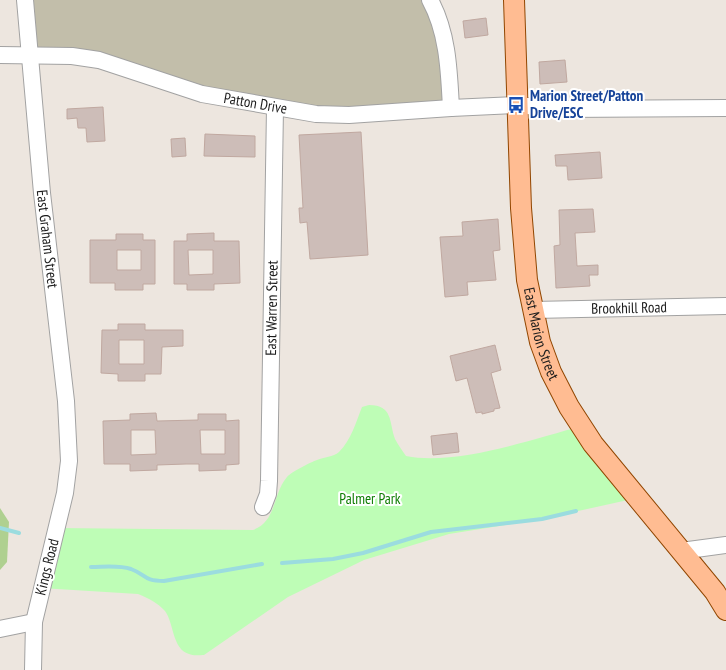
<svg xmlns="http://www.w3.org/2000/svg" width="726" height="670" viewBox="0 0 726 670" font-family="'PT Sans Narrow',sans-serif">
  <style>
    .construction { fill: #c2beaa }
    .forest { fill: #afd090 }
    .park { fill: #befdb6 }
    .lines { fill: none; stroke-linecap: round; stroke-linejoin: round }
    .stream { stroke: #9bdcdf; stroke-width: 4 }
    .building { fill: #cdbdb8; stroke: #c0a8a0; fill-rule: evenodd }
    .minor-casing { stroke: #a2a2a2; stroke-width: 18 }
    .major-casing { stroke: #914600; stroke-width: 22 }
    .minor { stroke: #fff; stroke-width: 16 }
    .major { stroke: #ffbc92; stroke-width: 20 }
    .labels { text-anchor: middle; stroke-width: 4; stroke-linejoin: round; paint-order: stroke }
    .transit-label { font-size: 15px; font-weight: bold; fill: #164399; stroke: #fff; text-anchor: start }
    .street-label { font-size: 15px; fill: #1b1b1b; stroke: #fff }
    .park-label { font-size: 15px; fill: #107e04; stroke: #fff }
  </style>
  <rect width="100%" height="100%" fill="#ede6df"/>
  <!-- construction -->
  <path class="construction" d="M25,0H430L451,108L349,115L30,55Z"/>
  <!-- forest -->
  <path class="forest" d="M0,508L9,522L7,562L0,570Z"/>
  <!-- park -->
  <path class="park" d="M369,405C393,405 389,422 395,439C398,445 402,450 406,456C456,466 533,439 582,426L637,498L542,519L449,534L364,560L288,597L204,655C200,655 193,656 189,654C172,649 174,623 165,611C158,603 148,598 138,594L41,588L57,528L253,530C277,521 272,495 287,477C291,472 311,462 317,460C324,457 333,457 339,452C351,440 356,422 362,407Z"/>
  <g class="lines">
    <!-- stream -->
    <path class="stream" d="M0,528L19,533
      M282,563L333,559L363,553L431,532L542,519L576,511
      M91,567C104,567 119,565 131,569C147,575 143,581 164,581L262,564"/>
  </g>
  <!-- building -->
  <path class="building" d="M486,18L488,35L465,38L463,21Z
    M565,60L567,82L540,84L539,62Z
    M103,107L105,141L87,142L86,128H78L77,118L67,119V109Z
    M361,132L368,255L310,259L307,222L300,223L299,208H303L299,135Z
    M205,134L255,136V157L204,156Z
    M185,138L186,156L172,157L171,139Z
    M600,152L602,178L568,180L567,166H556L555,155Z
    M593,209L595,232L575,233L577,266L598,265V275H589L590,286L556,288L554,246L560,245L559,210Z
    M498,219L500,250L493,251L496,280L467,282L468,295L445,297L440,237L463,236L462,222Z
    M214,233V241H239L240,283L214,284V290H187V284H174V241H187V234ZM188,250H213V274L189,275Z
    M116,234H143V240H155V284H143V290H115V283H90V240H116ZM117,250H141V270H117Z
    M118,324H145V330H183V346L162,347L161,374H145V381H118V374L101,373L102,330H118ZM119,340H144V364H119Z
    M495,345L501,370L491,373L500,408L494,409V411L482,414V412L476,413L467,378L456,381L450,356Z
    M156,413L157,421L198,420V414H226V421L239,420V464L226,465V470L199,471V464H186L157,465V470L130,471V464H104L103,421L130,420V414ZM131,430H155L156,454L131,455ZM200,430H225V454H201Z
    M457,433L459,452L433,455L431,436Z"/>
  <g class="lines">
    <!-- minor casing -->
    <g class="minor-casing">
      <g id="minor">
        <path id="s1" d="M25,0L42,193L66,401L69,461L65,493L34,622L33,670"/>
        <path d="M430,0C448,33 449,71 451,108"/>
        <path id="s2" d="M0,55L72,56L99,60L202,94L316,114L349,115L451,108L516,105L561,109L726,108"/>
        <path id="s3" d="M533,310L726,306"/>
        <path id="s4" d="M263,507L268,494L269,481L275,108"/>
        <path d="M681,551L726,545"/>
        <path d="M0,629L34,622"/>
      </g>
    </g>
    <!-- major casing -->
    <g class="major-casing">
      <g id="major">
        <path id="s5" d="M514,0L521,208L527,280L540,342L551,372L569,407L593,444L715,592L726,610"/>
      </g>
    </g>
    <!-- minor -->
    <use href="#minor" class="minor"/>
    <!-- major -->
    <use href="#major" class="major"/>
  </g>
  <!-- icons -->
  <defs>
    <g id="bus-bare" transform="scale(1.35)"><path d="M-5-6H5V4H4V6H2V4H-2V6H-4V4H-5ZM-3.5-4V0h7V-4ZM-3.5 1.2v1.5H-2V1.2ZM2 1.2v1.5H3.5V1.2Z" fill="#1a4fb4" stroke="#fff" stroke-width="2.5" paint-order="stroke"/></g>
  </defs>
  <g fill-rule="evenodd">
    <use href="#bus-bare" x="516" y="105"/>
  </g>
  <g class="labels">
    <!-- transit labels -->
    <g class="transit-label">
      <text x="530" y="101">Marion Street/Patton<tspan x="530" dy="17">Drive/ESC</tspan></text>
    </g>
    <!-- street labels -->
    <g class="street-label">
      <text dy="5" stroke="none"><textPath href="#s2" startOffset="262">Patton Drive</textPath></text>
      <text dy="5" stroke="none"><textPath href="#s1" startOffset="240">East Graham Street</textPath></text>
      <text dy="5" stroke="none"><textPath href="#s4" startOffset="200">East Warren Street</textPath></text>
      <text dy="5" stroke="none"><textPath href="#s3" startOffset="96">Brookhill Road</textPath></text>
      <text dy="5" stroke="none"><textPath href="#s5" startOffset="336">East Marion Street</textPath></text>
      <text transform="translate(47 567) rotate(-76)" y="5">Kings Road</text>
    </g>
    <!-- park labels -->
    <g class="park-label">
      <text x="370" y="504">Palmer Park</text>
    </g>
  </g>
</svg>
